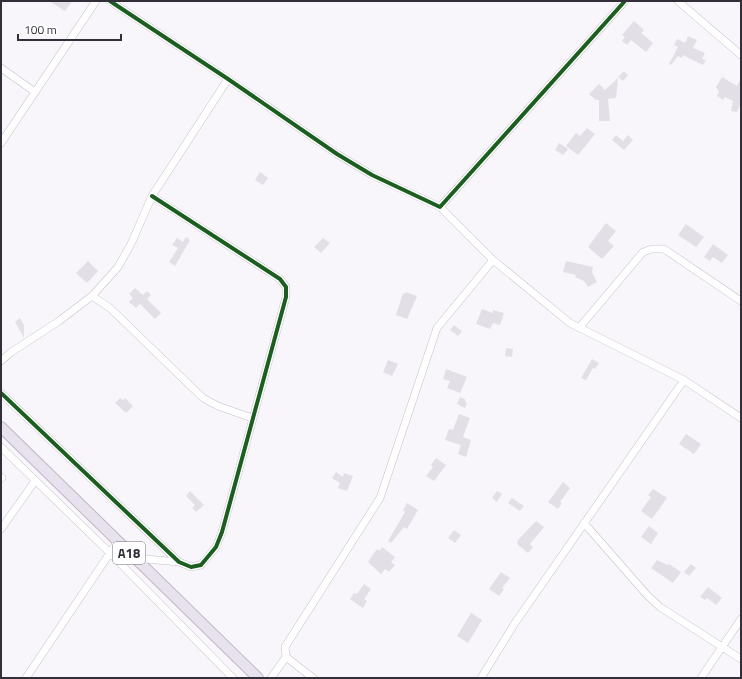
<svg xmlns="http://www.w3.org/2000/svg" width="742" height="679" viewBox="0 0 742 679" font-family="'Titillium Web',sans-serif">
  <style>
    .building { fill: #e3dfe7 }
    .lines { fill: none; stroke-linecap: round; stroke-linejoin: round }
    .minor-casing { stroke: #c4c2c9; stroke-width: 8 }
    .highway-casing { stroke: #bdb7c6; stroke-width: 12 }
    .minor { stroke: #fefefe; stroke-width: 7 }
    .highway { stroke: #e8e2ef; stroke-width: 10 }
    .cycleway-casing { stroke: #fff; stroke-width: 6 }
    .cycleway { stroke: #1b5e20; stroke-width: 4 }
    .labels { text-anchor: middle; stroke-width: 3.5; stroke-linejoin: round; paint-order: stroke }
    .shield { fill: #fff; stroke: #706d75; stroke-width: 1 }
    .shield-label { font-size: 13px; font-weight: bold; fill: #322e3a }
  </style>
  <rect width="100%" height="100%" fill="#f8f6fa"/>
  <!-- building -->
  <path class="building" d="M49,1H72L65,11Z
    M634,21L644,30L641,33L653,43L646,52L631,40L627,45L622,41L625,37L622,35Z
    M688,36L697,40L693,48L705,53L702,59L706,60L703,65L683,55L682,58L678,56L671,65L669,64L678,47L674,45L677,39L685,43Z
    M624,71L628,75L623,81L618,77Z
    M722,77L737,86L741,78V103L737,112L731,111L733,101L725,97L723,100L717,96L719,92L716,87Z
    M618,78L616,98L608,99L610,121H599V100H596L589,94L599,84L605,90Z
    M587,128L595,134L578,155L566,146L576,133L580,136Z
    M616,135L623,141L628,135L633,140L624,150L612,140Z
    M559,143L568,149L563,155L555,150Z
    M260,172L268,178L263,185L255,180Z
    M606,223L616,231L608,241L614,246L602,259L588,247Z
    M686,224L704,237L696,247L678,235Z
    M186,237L190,240L175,266L169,262L178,248L172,245L177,238L183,242Z
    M323,238L330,243L321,253L314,247Z
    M713,244L728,255L722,263L713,257L710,261L704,257Z
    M88,261L98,271L87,283L76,273Z
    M566,261L593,267L592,272L597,282L588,287L584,281L575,277L576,275L563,272Z
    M135,288L143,295L147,291L151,295L147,299L161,313L155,319L140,304L136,308L129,302L133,298L129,294Z
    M406,292L417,296L407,319L396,315L403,293L405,294Z
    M482,309L493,313V310L504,313L500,325L493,323L490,329L476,324Z
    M20,318L24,325V338L15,322Z
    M454,325L462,331L458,336L450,330Z
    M506,348L513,349L512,357L505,356Z
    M592,359L599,363L595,369L593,368L586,380L581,378Z
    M388,360L398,364L392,376L383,372Z
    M446,369L467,377L460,393L447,388L450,381L443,379Z
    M460,397L466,400L465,402L467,403L465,408L457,404Z
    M120,398L123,400L125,398L133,406L126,413L115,403Z
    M459,414L470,418L463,437L471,440L466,457L458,454L461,445L445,440L449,429L453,430Z
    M686,434L701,444L694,454L679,444Z
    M436,458L446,465L434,481L426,476L433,467L431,465Z
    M336,472L343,477L344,473L353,476L347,491L338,488L340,483L332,478Z
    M563,482L570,488L560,502L562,503L558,509L548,502Z
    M653,489L667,498L652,519L641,511L651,497L648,495Z
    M190,491L204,505L196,512L192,508L195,505L186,496Z
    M497,491L502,494L497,502L492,498Z
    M512,498L524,506L520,511L508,503Z
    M407,503L418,510L407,529L404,527L391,543L388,541L405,512L403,510Z
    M536,521L544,527L530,544L533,547L528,553L517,544L518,542L517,541Z
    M649,526L658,533L651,544L641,537Z
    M454,530L461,535L455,543L448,538Z
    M382,547L395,557L391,562L395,565L389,572L385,569L381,574L368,562L377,549L380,551Z
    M657,560L668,565L669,564L681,572L673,583L651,568Z
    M691,564L696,568L689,576L684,572Z
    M501,572L510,578L502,588L504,589L499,596L489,589Z
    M364,584L371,589L364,599L367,601L363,608L350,599L354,593L357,594Z
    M708,587L722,598L716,605L707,598L705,600L700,597Z
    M471,613L482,620L468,643L457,636Z"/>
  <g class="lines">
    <!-- minor casing -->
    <g class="minor-casing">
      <path id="minor" d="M110,1L228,79L337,154L372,175L440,207L625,1
        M678,1L741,55
        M1,68L35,92
        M1,143L96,1
        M440,207L493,260L570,323L684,380L741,418
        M92,296L110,308L203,398L218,406L252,418
        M579,328L643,252L652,249H664L741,301
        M1,361L10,353L59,321L92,296L118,267L131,244L152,196L228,79
        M1,393L179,562L191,567L201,565L216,547L222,532L286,297V287L280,279L152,196
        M1,447L110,553L233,678
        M1,477L2,478
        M584,523L647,595L660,607L741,659
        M1,529L35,481
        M134,558L179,562
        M286,657L313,678
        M26,678L118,541
        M271,678L286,657L285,647L380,498L437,328L493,260
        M481,678L515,623L684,380
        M701,678L741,619"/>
    </g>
    <!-- highway casing -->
    <g class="highway-casing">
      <path id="highway" d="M1,427L258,678"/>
    </g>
    <!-- minor -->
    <use href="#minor" class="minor"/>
    <!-- highway -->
    <use href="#highway" class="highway"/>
    <!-- cycleway casing -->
    <g class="cycleway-casing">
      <path id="cycleway" d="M110,1L228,79L337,154L372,175L440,207L625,1
        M1,393L179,562L191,567L201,565L216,547L222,532L286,297V287L280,279L152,196"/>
    </g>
    <!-- cycleway -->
    <use href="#cycleway" class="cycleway"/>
  </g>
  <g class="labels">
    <!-- shield labels -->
    <rect class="shield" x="113" y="542" width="32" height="22" rx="3"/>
    <g class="shield-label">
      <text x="129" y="558">A18</text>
    </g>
  </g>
  <!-- border -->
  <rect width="742" height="679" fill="none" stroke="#322e3a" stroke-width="4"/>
  <!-- scale -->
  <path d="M18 34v6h103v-6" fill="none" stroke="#322e3a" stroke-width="2"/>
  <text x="24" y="34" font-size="12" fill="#322e3a" stroke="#ffffff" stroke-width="3" paint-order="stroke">100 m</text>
</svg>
